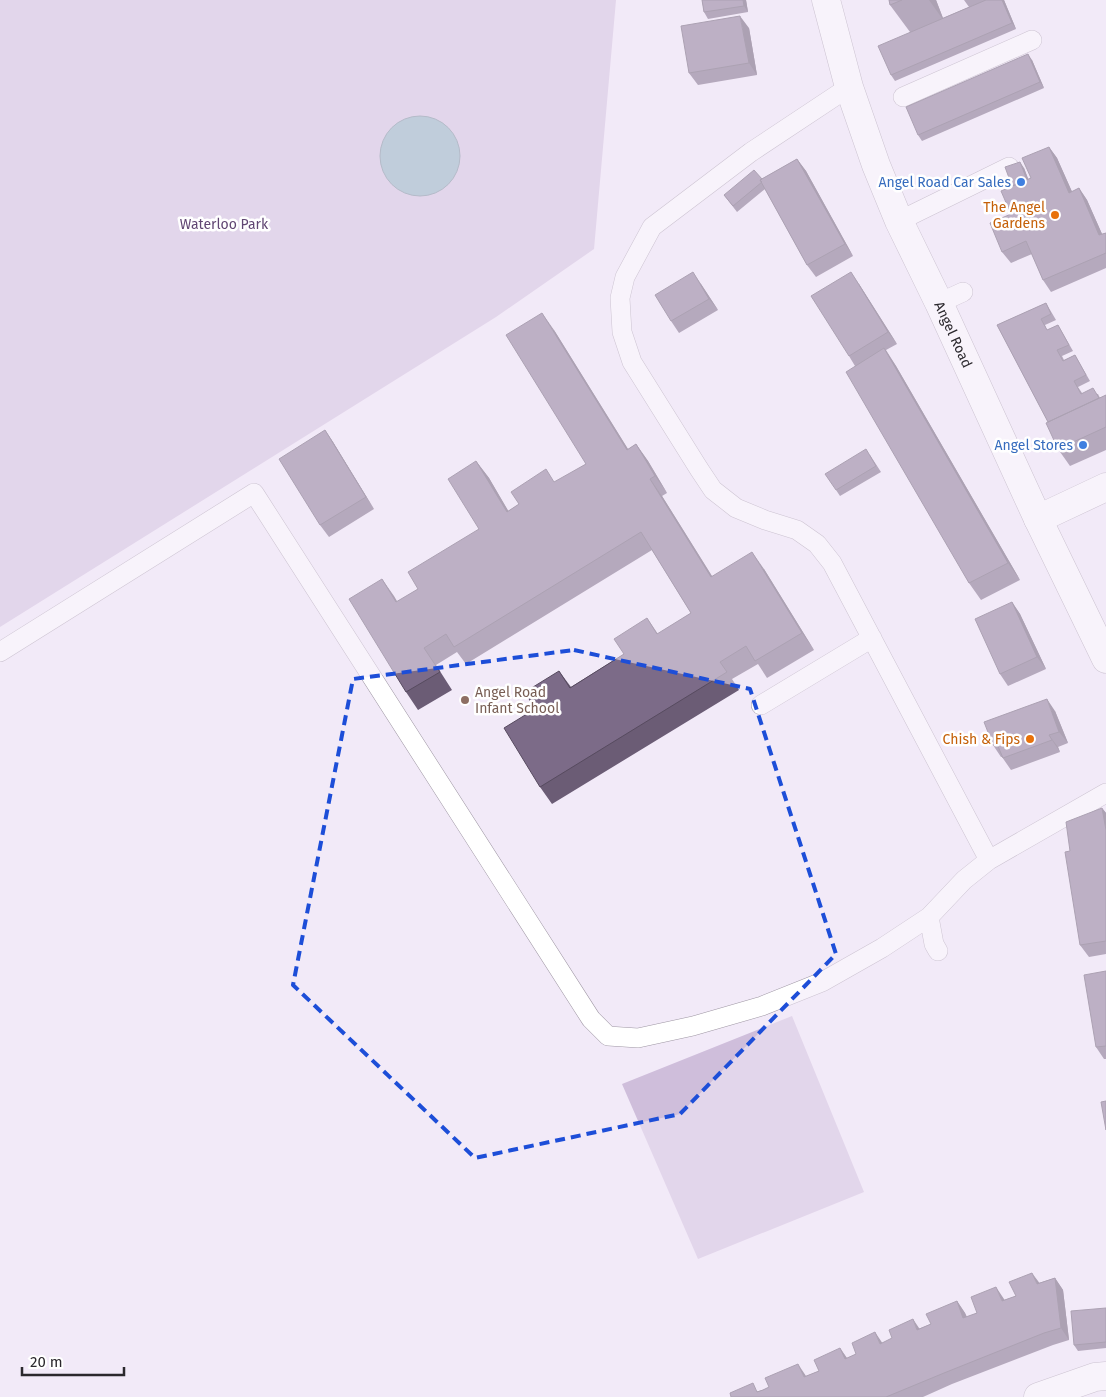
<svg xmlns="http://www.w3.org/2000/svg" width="1106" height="1397" viewBox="0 0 1106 1397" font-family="'Fira Sans',sans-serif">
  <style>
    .green { fill: #cfbedb }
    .water { fill: #83aab9; stroke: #69838f }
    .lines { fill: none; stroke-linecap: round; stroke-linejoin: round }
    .lane-casing { stroke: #9f97a4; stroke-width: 20 }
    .street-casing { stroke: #9f97a4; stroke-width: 29 }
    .secondary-casing { stroke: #9f97a4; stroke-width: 29 }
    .lane { stroke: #fff; stroke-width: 19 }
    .street { stroke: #fff; stroke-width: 28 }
    .secondary { stroke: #fff; stroke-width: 28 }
    .wall { fill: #6b5c75 }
    .shaded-wall { fill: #574b5f }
    .building { fill: #7c6b88; stroke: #574b5f }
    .marked { fill: none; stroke: #1d4ed8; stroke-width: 4; stroke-dasharray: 10 6; stroke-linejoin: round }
    .shop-dot { fill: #3f7fe0; stroke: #fff; stroke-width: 2 }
    .food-dot { fill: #e8710a; stroke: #fff; stroke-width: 2 }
    .education-dot { fill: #8d6e63; stroke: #fff; stroke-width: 2 }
    .labels { text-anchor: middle; stroke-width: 5; stroke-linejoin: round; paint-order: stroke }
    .shop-label { font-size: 14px; fill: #366cbe; stroke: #fff; text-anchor: end }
    .food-label { font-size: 14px; fill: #c56008; stroke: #fff; text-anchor: end }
    .park-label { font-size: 14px; fill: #614673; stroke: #fff }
    .street-label { font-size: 14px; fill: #2b282d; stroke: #fff }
    .education-label { font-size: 14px; fill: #785e54; stroke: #fff; text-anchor: start }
  </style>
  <rect width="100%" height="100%" fill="#f2eaf8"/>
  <!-- green -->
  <path class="green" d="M0,0H616L594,249L496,317L0,627Z
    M792,1016L864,1192L698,1259L622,1084Z"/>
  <!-- water -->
  <path class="water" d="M380 156a40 40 0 1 1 80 0a40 40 0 1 1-80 0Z"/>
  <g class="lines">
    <!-- lane casing -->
    <g class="lane-casing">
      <path id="lane" d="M849,87L751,152L652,227L625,277L620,298L622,332L632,362L699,469L713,490L736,508L765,520L797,530L817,544L832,563L989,860
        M903,97L1032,40
        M899,221L1009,167
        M939,303L963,292
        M0,652L254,493L591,1019L608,1036L638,1038L693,1026L762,1006L822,982L882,948L929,917L964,880L989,860L1106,793
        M761,705L872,638
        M929,917L934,944L938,951"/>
    </g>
    <!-- street casing -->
    <g class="street-casing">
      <path id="street" d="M1038,519L1106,487
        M1038,1397L1095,1377L1106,1376"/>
    </g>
    <!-- secondary casing -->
    <g class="secondary-casing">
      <g id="secondary">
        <path id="s1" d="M826,0L849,87L876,165L899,221L939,303L1038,519L1106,659"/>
      </g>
    </g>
    <!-- lane -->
    <use href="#lane" class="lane"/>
    <!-- street -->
    <use href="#street" class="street"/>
    <!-- secondary -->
    <use href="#secondary" class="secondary"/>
  </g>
  <!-- wall -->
  <path class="wall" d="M702,0H746L748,12L708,19L704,12Z
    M889,0H936L943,18L969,7L964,0H1004L1016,29L895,81L891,75L910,32L890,5Z
    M749,28L757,75L698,85L689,73Z
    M1032,60L1044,88L922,141L918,135Z
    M1049,147L1057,158L1072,192L1079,188L1087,200L1102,234L1106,233V268L1051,292L1043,280L1032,254L1011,263L1002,252L1011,214L1012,186L1024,168L1028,179L1031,178Z
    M797,159L806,171L853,256L816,277L807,265L765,189L737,212L724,195L762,179Z
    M701,284L718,310L679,333L671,321Z
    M859,284L897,344L886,350L896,366L1020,580L981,600L969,583L855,366L849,356Z
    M1046,303L1056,320L1045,325L1047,330L1058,325L1073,351L1062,356L1064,360L1075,355L1090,381L1078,387L1082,393L1098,394L1100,398L1106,395V450L1070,466L1058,449L1048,422L997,325Z
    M554,330L628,449L636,444L648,461L667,493L662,496L712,576L764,569L814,650L767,678L758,664L732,679L739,690L552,804L540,787L535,709L559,671L571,687L624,654L647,618L658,634L691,613L652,550L466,664L457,652L436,665L452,690L418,710L406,692L382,579L397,602L418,589L479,529L476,461L489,478L508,511L586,464Z
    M325,430L333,442L374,509L329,537L320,525Z
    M870,455L881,472L840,496L836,490Z
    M1012,602L1020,614L1046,669L1008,686L1000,674Z
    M1055,711L1068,743L1058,747L1060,752L1011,770L1002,757H1001L993,745Z
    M1102,808L1106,813V954L1089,957L1080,945Z
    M1106,971V1059H1104L1096,1047Z
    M1055,1278L1063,1290L1069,1340L1053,1345L952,1384L923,1397H731L759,1391L806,1376L819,1371L840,1348L847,1358L882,1343L931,1324L957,1301L965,1313L967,1317L977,1313L1004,1300L1016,1296L1039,1283Z
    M1106,1308V1348L1078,1351L1074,1345Z"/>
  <!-- shaded-wall -->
  <path class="shaded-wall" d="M743,0H746L748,12L744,6Z
    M929,0H936L944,21Z
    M1002,0H1004L1016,29L1012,23Z
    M740,16L749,28L757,75L749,63Z
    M1028,54L1032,60L1044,88L1040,82Z
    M1049,147L1057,158L1078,205L1069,193Z
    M797,159L806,171L853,256L845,244Z
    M1020,162L1024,168L1033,191L1029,185Z
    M1079,188L1087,200L1106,243L1099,235Z
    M693,272L701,284L718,310L709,299Z
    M851,272L859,284L897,344L888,332Z
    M542,313L554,330L639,467L627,450Z
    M884,348L896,366L1020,580L1008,563Z
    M325,430L333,442L374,509L366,497Z
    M636,444L648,461L667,493L655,476Z
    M476,461L489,478L519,529L507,512Z
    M650,479L662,496L723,594L711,577Z
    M752,552L764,569L814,650L802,633Z
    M382,579L394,596L408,620L396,602Z
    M1012,602L1020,614L1046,669L1037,657Z
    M1047,699L1055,711L1068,743L1059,732Z
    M1049,735L1058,747L1060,752L1052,740Z
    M1102,808L1106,813V830Z
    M1032,1273L1041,1285L1037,1284Z
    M1055,1278L1063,1290L1069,1340L1061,1328Z
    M996,1287L1004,1299L1010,1313L1002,1301Z
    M957,1301L965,1313L972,1330L963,1318Z
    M913,1319L921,1331L917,1330Z
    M875,1332L883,1344H880Z
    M840,1348L848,1360L845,1359Z
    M798,1364L806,1376L804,1377Z"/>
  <!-- building -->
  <path class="building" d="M702,0H743L744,6L704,12Z
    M889,0H902L890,5Z
    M986,0H1002L1012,23L891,75L878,46Z
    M740,16L749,63L689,73L681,26Z
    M1028,54L1040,82L918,135L906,107Z
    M1049,147L1069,193L1079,188L1099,235L1106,233V253L1043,280L1026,241L1002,252L990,223L1011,214L1001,191L1031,178L1022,158Z
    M797,159L845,244L807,265L760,180Z
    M1020,162L1027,180L1012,186L1005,167Z
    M754,170L762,179L760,180L762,182L733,206L724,195Z
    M693,272L709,299L671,321L655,295Z
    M851,272L888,332L849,356L811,296Z
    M1046,303L1051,314L1041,319L1047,330L1058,325L1069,345L1057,350L1063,361L1075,355L1086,375L1074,381L1081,394L1093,388L1099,398L1048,422L997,325Z
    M542,313L627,450L636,444L655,476L650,479L711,577L752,552L802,633L755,661L746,646L720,662L727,672L540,787L504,728L535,709L525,692L559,671L570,688L624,654L614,639L647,618L657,634L691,613L641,532L454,647L446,634L424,648L440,672L406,692L349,599L382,579L396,602L418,589L408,572L479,529L448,479L476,461L507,512L519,504L511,492L546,469L554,482L586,464L506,335Z
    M884,348L1008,563L969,583L846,372Z
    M1106,395V427L1058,449L1046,423Z
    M325,430L366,497L320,525L279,459Z
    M866,449L876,466L836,490L825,474Z
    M1012,602L1037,657L1000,674L975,619Z
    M1047,699L1059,732L1049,735L1052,740L1003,758L997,744L993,745L984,722Z
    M1102,808L1106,830V941L1080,945L1065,852L1070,851L1066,822Z
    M1106,971V1046L1096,1047L1084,975Z
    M1106,1101V1130L1101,1102Z
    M1032,1273L1037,1284L1055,1278L1061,1328L1044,1333L944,1373L886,1397H731L730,1393L753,1383L757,1392L763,1390L769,1387L765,1378L798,1364L804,1377L819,1371L814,1360L840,1348L845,1359L856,1354L852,1343L875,1332L880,1344L892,1338L889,1330L913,1319L917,1330L931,1324L926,1314L957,1301L963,1318L977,1313L971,1297L996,1287L1002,1301L1016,1296L1009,1282Z
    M1106,1308V1342L1074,1345L1071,1311Z"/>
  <!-- marked area -->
  <path d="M0 0H1106V1397H0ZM574,650L750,689L836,954L680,1114L475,1158L293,985L353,679Z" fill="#f2eaf8" fill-opacity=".55" fill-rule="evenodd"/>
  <path class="marked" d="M574,650L750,689L836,954L680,1114L475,1158L293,985L353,679Z"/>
  <!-- markers -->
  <g class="shop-dot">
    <circle cx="1021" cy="182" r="5"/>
    <circle cx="1083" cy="445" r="5"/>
  </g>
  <g class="food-dot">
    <circle cx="1055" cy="215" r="5"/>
    <circle cx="1030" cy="739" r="5"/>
  </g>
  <circle class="education-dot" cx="465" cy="700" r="5"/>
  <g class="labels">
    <!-- shop labels -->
    <g class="shop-label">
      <text x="1011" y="187">Angel Road Car Sales</text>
      <text x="1073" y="450">Angel Stores</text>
    </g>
    <!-- food labels -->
    <g class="food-label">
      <text x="1045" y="212">The Angel<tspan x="1045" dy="16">Gardens</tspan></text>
      <text x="1020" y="744">Chish &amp; Fips</text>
    </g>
    <!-- park labels -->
    <g class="park-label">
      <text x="224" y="229">Waterloo Park</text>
    </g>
    <!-- street labels -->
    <g class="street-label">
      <text dy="5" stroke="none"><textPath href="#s1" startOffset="359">Angel Road</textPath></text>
    </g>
    <!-- education labels -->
    <g class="education-label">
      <text x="475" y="697">Angel Road<tspan x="475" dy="16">Infant School</tspan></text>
    </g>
  </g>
  <!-- scale -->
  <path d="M22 1367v8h102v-8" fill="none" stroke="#2b282d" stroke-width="2.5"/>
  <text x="30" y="1367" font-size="15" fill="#2b282d" stroke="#ffffff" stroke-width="4" paint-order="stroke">20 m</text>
</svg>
